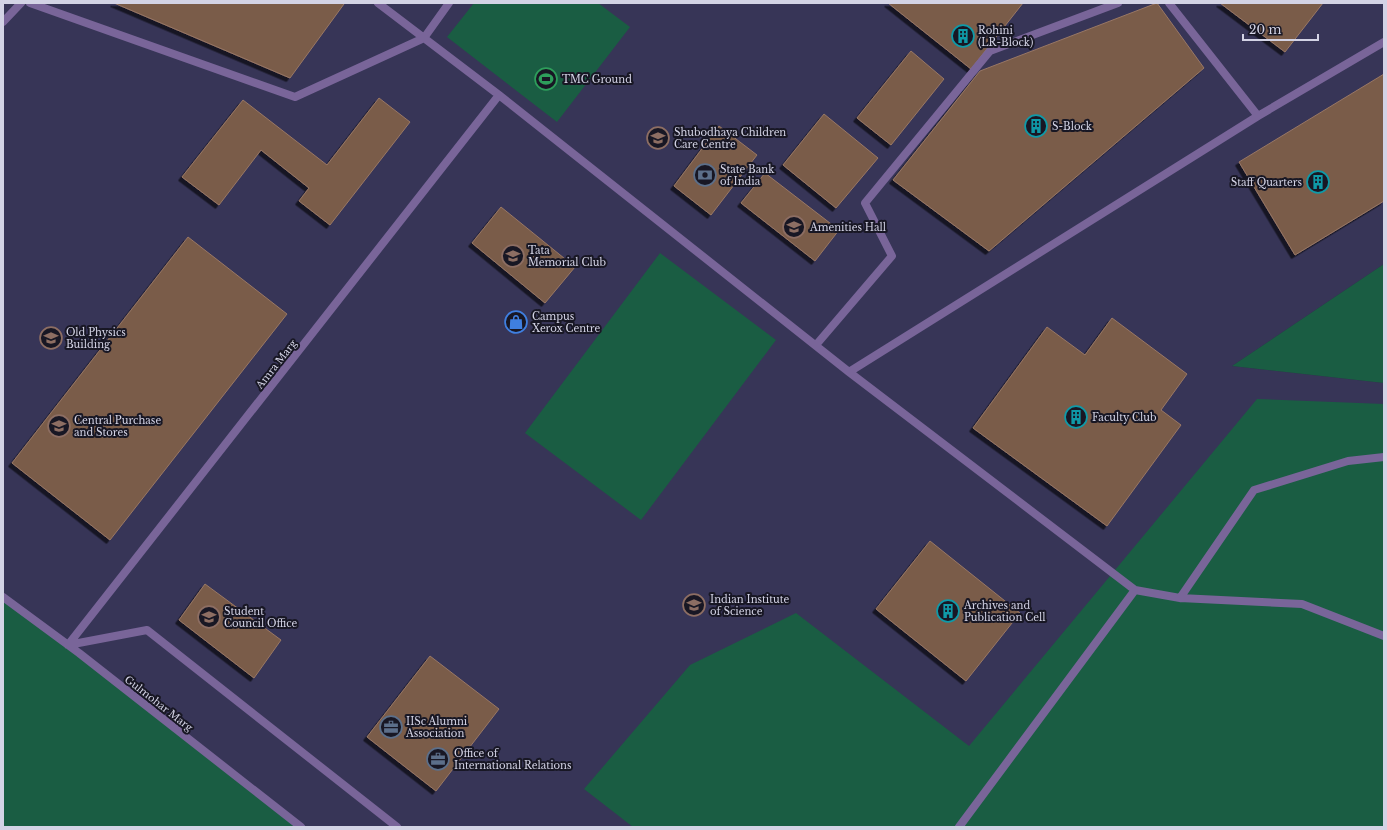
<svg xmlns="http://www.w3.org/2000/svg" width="1387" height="830" viewBox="0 0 1387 830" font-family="'Libre Baskerville',serif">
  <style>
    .built { fill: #373557 }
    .green { fill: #1a5d43 }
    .building { fill: #7a5b49; stroke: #997865; filter: url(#shadow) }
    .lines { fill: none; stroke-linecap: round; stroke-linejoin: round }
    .lane { stroke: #796599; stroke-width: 8 }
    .labels { text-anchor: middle; stroke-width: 4; stroke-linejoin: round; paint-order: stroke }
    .poi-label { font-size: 10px; fill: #d3d3e5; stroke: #181724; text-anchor: start }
    .street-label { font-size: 10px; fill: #d3d3e5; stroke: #181724 }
  </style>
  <defs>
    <filter id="shadow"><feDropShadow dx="-3.5" dy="3.5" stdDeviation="0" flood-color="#0009"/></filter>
  </defs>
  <rect width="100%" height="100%" fill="#2f2d49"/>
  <!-- built -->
  <path class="built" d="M3,3H1384V264L1232,366L1384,383V827H3Z"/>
  <!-- green -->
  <path class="green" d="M474,3H598L630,27L557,122L447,37Z
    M660,253L776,340L641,520L525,433Z
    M1384,264V383L1232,366Z
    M1257,399L1384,404V827H633L584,789L690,665L796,613L969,746Z
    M3,597L298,827H3Z"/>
  <!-- building -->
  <path class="building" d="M114,3H343L344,4L290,78Z
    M888,3H1023L971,69Z
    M1157,3L1204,68L989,251L893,180L980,71Z
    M1220,3H1323L1285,52Z
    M911,51L944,79L891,145L857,118Z
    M1384,74V201L1295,255L1239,162Z
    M379,98L410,122L330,225L299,201L309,188L261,150L219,205L182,177L243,100L327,165Z
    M824,114L878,158L836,208L783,165Z
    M719,126L757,155L711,215L674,186Z
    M765,173L839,230L815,261L741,203Z
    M501,207L575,267L545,303L472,243Z
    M188,237L287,314L110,540L12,463Z
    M1112,318L1187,374L1161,410L1181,425L1107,526L973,428L1047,327L1085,355Z
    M930,541L1020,613L966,681L876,609Z
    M205,584L281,640L254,678L179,620Z
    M430,656L499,709L436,791L367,737Z"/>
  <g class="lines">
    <!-- lane -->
    <path class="lane" d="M30,3L295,97L424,38L449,3
      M378,3L499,95L849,372L1135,590L1180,598L1302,604L1384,636
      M1169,3L1258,116
      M3,22L21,3
      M816,345L892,256L865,203L990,51L1118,3
      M849,372L1258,116L1384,42
      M3,597L79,653L301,827
      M1180,598L1254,490L1348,461L1384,457
      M68,645L499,95
      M68,645L147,630L397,827
      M959,827L1135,590"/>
  </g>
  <!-- icons -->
  <defs>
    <g id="building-ring" transform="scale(1.15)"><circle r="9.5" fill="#181724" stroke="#0f9aa8" stroke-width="1.5"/><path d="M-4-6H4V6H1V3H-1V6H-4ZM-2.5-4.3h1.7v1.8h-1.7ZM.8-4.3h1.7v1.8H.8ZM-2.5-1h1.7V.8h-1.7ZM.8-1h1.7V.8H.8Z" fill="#0f9aa8"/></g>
    <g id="stadium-ring" transform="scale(1.15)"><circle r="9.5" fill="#181724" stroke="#2e9e5b" stroke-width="1.5"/><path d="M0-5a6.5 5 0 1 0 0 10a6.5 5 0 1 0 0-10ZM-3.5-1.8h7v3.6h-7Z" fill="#2e9e5b"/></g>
    <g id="school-ring" transform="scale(1.15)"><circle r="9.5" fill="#181724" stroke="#8d6e63" stroke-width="1.5"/><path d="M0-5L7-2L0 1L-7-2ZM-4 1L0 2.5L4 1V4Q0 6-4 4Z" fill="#8d6e63"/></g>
    <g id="bank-ring" transform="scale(1.15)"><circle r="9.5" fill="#181724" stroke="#5c6f8a" stroke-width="1.5"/><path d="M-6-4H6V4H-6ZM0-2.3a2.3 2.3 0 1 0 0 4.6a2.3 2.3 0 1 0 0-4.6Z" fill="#5c6f8a"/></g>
    <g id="university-ring" transform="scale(1.15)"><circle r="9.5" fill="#181724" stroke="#8d6e63" stroke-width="1.5"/><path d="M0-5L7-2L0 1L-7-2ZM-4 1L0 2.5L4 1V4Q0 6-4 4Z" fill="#8d6e63"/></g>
    <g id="shop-ring" transform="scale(1.15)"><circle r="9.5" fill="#181724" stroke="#3f7fe0" stroke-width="1.5"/><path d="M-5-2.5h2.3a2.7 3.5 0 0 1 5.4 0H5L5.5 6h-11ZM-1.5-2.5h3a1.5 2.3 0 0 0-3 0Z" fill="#3f7fe0"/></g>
    <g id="office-ring" transform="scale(1.15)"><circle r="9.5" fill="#181724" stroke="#5c6f8a" stroke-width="1.5"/><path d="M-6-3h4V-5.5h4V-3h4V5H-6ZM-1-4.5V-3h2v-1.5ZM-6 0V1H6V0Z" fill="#5c6f8a"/></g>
  </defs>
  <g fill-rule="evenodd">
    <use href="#building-ring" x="963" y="36"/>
    <use href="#stadium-ring" x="546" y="79"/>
    <use href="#building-ring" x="1036" y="126"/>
    <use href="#school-ring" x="658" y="138"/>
    <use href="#bank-ring" x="705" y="175"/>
    <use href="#building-ring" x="1318" y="182"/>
    <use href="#university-ring" x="794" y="227"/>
    <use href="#university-ring" x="513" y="256"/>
    <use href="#shop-ring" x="516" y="322"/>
    <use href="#university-ring" x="51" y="338"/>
    <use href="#building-ring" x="1076" y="417"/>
    <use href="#university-ring" x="59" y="426"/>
    <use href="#university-ring" x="694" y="605"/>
    <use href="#building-ring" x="948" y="611"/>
    <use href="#university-ring" x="209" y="617"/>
    <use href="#office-ring" x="391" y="727"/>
    <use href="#office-ring" x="438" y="759"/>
  </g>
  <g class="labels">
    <!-- poi labels -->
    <g class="poi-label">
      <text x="978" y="34">Rohini<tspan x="978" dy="12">(LR-Block)</tspan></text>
      <text x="562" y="83">TMC Ground</text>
      <text x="1052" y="130">S-Block</text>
      <text x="674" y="136">Shubodhaya Children<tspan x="674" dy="12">Care Centre</tspan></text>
      <text x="720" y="173">State Bank<tspan x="720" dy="12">of India</tspan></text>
      <text x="1302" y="186" text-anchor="end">Staff Quarters</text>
      <text x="810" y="231">Amenities Hall</text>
      <text x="528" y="254">Tata<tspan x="528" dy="12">Memorial Club</tspan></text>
      <text x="532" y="320">Campus<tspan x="532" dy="12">Xerox Centre</tspan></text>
      <text x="66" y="336">Old Physics<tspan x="66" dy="12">Building</tspan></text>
      <text x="1092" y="421">Faculty Club</text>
      <text x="74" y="424">Central Purchase<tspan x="74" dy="12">and Stores</tspan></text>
      <text x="710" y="603">Indian Institute<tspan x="710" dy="12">of Science</tspan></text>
      <text x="964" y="609">Archives and<tspan x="964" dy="12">Publication Cell</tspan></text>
      <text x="224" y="615">Student<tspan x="224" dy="12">Council Office</tspan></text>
      <text x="406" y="725">IISc Alumni<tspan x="406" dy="12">Association</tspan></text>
      <text x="454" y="757">Office of<tspan x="454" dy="12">International Relations</tspan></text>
    </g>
    <!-- street labels -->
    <g class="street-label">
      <text transform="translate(276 364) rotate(-52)" y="4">Amra Marg</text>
      <text transform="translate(159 703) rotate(38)" y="4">Gulmohar Marg</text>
    </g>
  </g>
  <!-- border -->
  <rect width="1387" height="830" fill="none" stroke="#d3d3e5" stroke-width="8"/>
  <!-- scale -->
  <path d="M1243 34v6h75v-6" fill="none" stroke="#d3d3e5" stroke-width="2"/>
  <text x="1249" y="34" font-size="12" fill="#d3d3e5" stroke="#181724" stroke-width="3" paint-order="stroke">20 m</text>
</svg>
